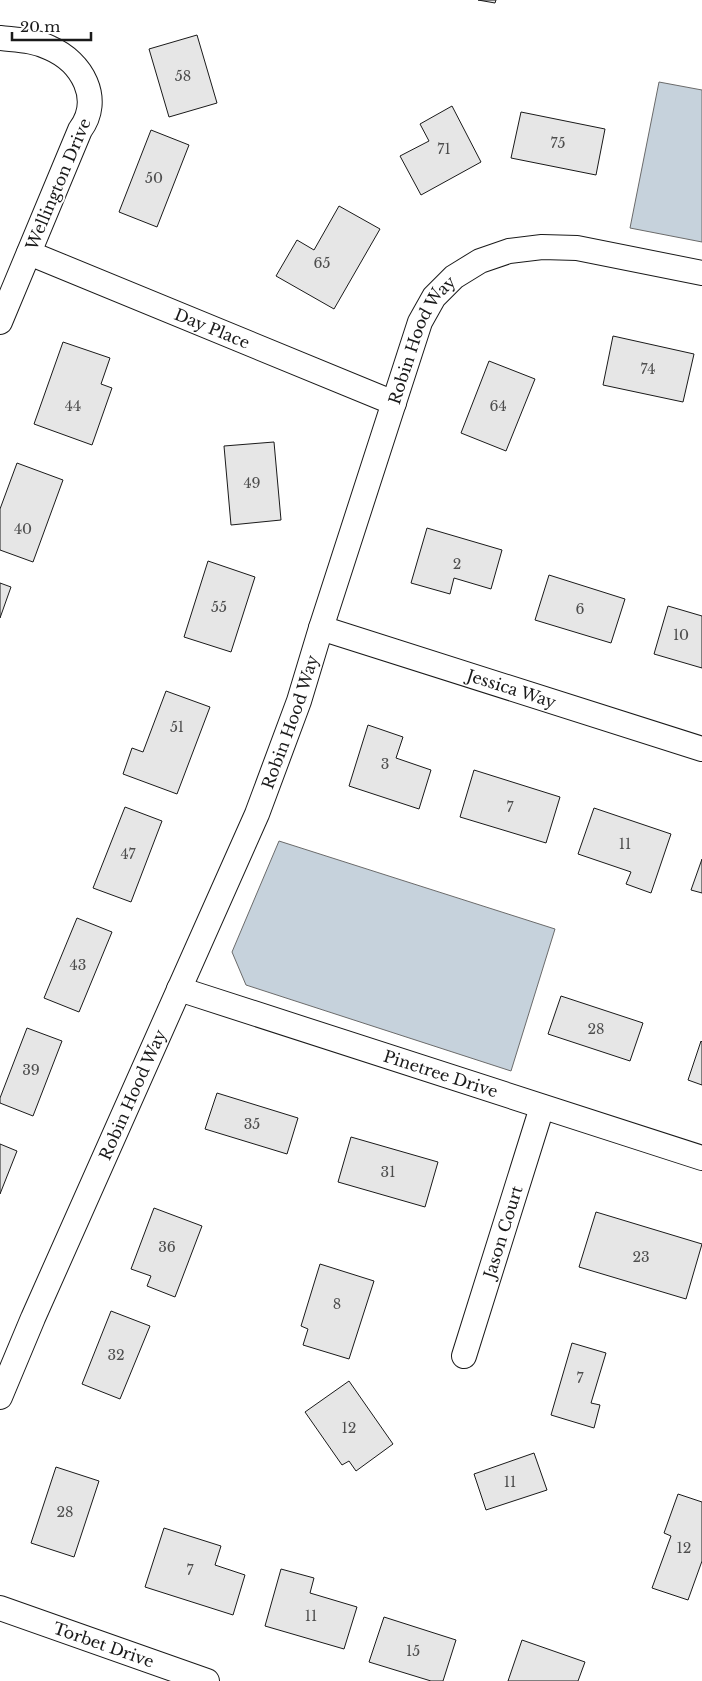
<svg xmlns="http://www.w3.org/2000/svg" width="702" height="1681" viewBox="0 0 702 1681" font-family="'Libre Baskerville',serif">
  <style>
    .water { fill: #c6d2dc; stroke: #6a6a6a }
    .building { fill: #e6e6e6; stroke: #1a1a1a }
    .lines { fill: none; stroke-linecap: round; stroke-linejoin: round }
    .minor-casing { stroke: #1a1a1a; stroke-width: 26 }
    .minor { stroke: #fff; stroke-width: 24 }
    .labels { text-anchor: middle; stroke-width: 4; stroke-linejoin: round; paint-order: stroke }
    .number-label { font-size: 14px; fill: #4d4d4d }
    .street-label { font-size: 16px; fill: #1a1a1a; stroke: #fff }
  </style>
  <rect width="100%" height="100%" fill="#fff"/>
  <!-- water -->
  <path class="water" d="M659,82L702,90V242L630,228Z
    M279,841L555,929L511,1071L246,985L232,952Z"/>
  <!-- building -->
  <path class="building" d="M478,0H496L495,3Z
    M197,35L217,103L169,117L149,49Z
    M452,106L481,162L421,195L400,156L429,141L420,124Z
    M521,112L605,129L596,175L511,158Z
    M151,130L189,145L157,227L119,212Z
    M339,206L380,229L334,309L276,276L297,240L314,250Z
    M613,336L694,354L683,402L603,385Z
    M63,342L110,358L101,384L112,388L92,445L34,424Z
    M489,361L535,379L506,451L461,433Z
    M274,442L281,520L231,525L224,446Z
    M17,463L63,480L33,562L0,550V509Z
    M427,528L502,550L491,589L454,578L450,594L411,583Z
    M208,561L255,577L231,652L184,637Z
    M549,575L625,599L611,643L535,620Z
    M0,583L11,587L0,618Z
    M668,606L702,616V668L654,654Z
    M166,691L210,707L177,794L123,774L132,748L143,752Z
    M368,725L403,737L396,758L431,770L419,809L349,786Z
    M474,770L560,797L546,843L460,817Z
    M125,807L162,821L131,902L93,888Z
    M594,808L671,834L651,893L626,884L631,872L578,854Z
    M702,859V893L691,890Z
    M77,918L112,932L79,1012L44,998Z
    M561,996L643,1023L630,1061L548,1034Z
    M27,1028L62,1041L33,1116L0,1103V1098Z
    M701,1041L702,1042V1085L688,1080Z
    M217,1093L298,1118L287,1154L205,1129Z
    M351,1137L438,1162L425,1207L338,1182Z
    M0,1144L17,1151L0,1194Z
    M154,1208L202,1226L175,1297L147,1286L151,1276L131,1269Z
    M596,1212L702,1244L686,1299L579,1267Z
    M320,1264L374,1281L349,1359L303,1345L308,1329L301,1326Z
    M111,1311L150,1326L120,1399L82,1384Z
    M572,1343L606,1353L591,1403L600,1405L594,1428L551,1415Z
    M349,1381L393,1444L356,1471L349,1461L342,1465L305,1412Z
    M534,1453L547,1490L486,1510L474,1474Z
    M56,1467L99,1481L74,1557L31,1543Z
    M678,1494L702,1502V1561L688,1600L652,1588L671,1536L664,1533Z
    M164,1528L221,1546L215,1565L245,1575L233,1615L145,1587Z
    M281,1569L314,1578L310,1593L357,1607L344,1649L265,1626Z
    M384,1617L456,1640L443,1681H431L369,1662Z
    M522,1640L585,1662L578,1681H508Z"/>
  <g class="lines">
    <!-- minor casing -->
    <g class="minor-casing">
      <g id="minor">
        <path d="M0,38C17,40 34,40 50,48C82,62 103,99 80,130L0,322"/>
        <path id="s1" d="M29,253L394,403"/>
        <path id="s2" d="M321,628L702,749"/>
        <path id="s3" d="M179,989L702,1158"/>
        <path id="s4" d="M464,1356L542,1107"/>
        <path id="s5" d="M0,1397L33,1318L257,814L299,701L321,628L420,322L434,297L454,277L480,261L509,251L542,247L577,248L702,273"/>
        <path id="s6" d="M0,1608L207,1681"/>
      </g>
    </g>
    <!-- minor -->
    <use href="#minor" class="minor"/>
  </g>
  <g class="labels">
    <!-- number labels -->
    <g class="number-label">
      <text x="183" y="81">58</text>
      <text x="558" y="148">75</text>
      <text x="444" y="154">71</text>
      <text x="154" y="183">50</text>
      <text x="322" y="268">65</text>
      <text x="648" y="374">74</text>
      <text x="73" y="411">44</text>
      <text x="498" y="411">64</text>
      <text x="252" y="488">49</text>
      <text x="23" y="534">40</text>
      <text x="457" y="569">2</text>
      <text x="219" y="612">55</text>
      <text x="580" y="614">6</text>
      <text x="681" y="640">10</text>
      <text x="177" y="732">51</text>
      <text x="385" y="769">3</text>
      <text x="510" y="812">7</text>
      <text x="625" y="849">11</text>
      <text x="128" y="859">47</text>
      <text x="78" y="970">43</text>
      <text x="596" y="1034">28</text>
      <text x="31" y="1075">39</text>
      <text x="252" y="1129">35</text>
      <text x="388" y="1177">31</text>
      <text x="167" y="1252">36</text>
      <text x="641" y="1262">23</text>
      <text x="337" y="1309">8</text>
      <text x="116" y="1360">32</text>
      <text x="580" y="1383">7</text>
      <text x="349" y="1433">12</text>
      <text x="510" y="1487">11</text>
      <text x="65" y="1517">28</text>
      <text x="684" y="1553">12</text>
      <text x="190" y="1575">7</text>
      <text x="311" y="1621">11</text>
      <text x="413" y="1656">15</text>
    </g>
    <!-- street labels -->
    <g class="street-label">
      <text transform="translate(58 184) rotate(-67)" y="6">Wellington Drive</text>
      <text dy="6" stroke="none"><textPath href="#s1" startOffset="198">Day Place</textPath></text>
      <text dy="6" stroke="none"><textPath href="#s5" startOffset="1140">Robin Hood Way</textPath></text>
      <text dy="6" stroke="none"><textPath href="#s2" startOffset="200">Jessica Way</textPath></text>
      <text dy="6" stroke="none"><textPath href="#s5" startOffset="735">Robin Hood Way</textPath></text>
      <text dy="6" stroke="none"><textPath href="#s3" startOffset="275">Pinetree Drive</textPath></text>
      <text dy="6" stroke="none"><textPath href="#s5" startOffset="330">Robin Hood Way</textPath></text>
      <text dy="6" stroke="none"><textPath href="#s4" startOffset="130">Jason Court</textPath></text>
      <text dy="6" stroke="none"><textPath href="#s6" startOffset="110">Torbet Drive</textPath></text>
    </g>
  </g>
  <!-- scale -->
  <path d="M12 32v8h79v-8" fill="none" stroke="#1a1a1a" stroke-width="2.5"/>
  <text x="20" y="32" font-size="15" fill="#1a1a1a" stroke="#ffffff" stroke-width="4" paint-order="stroke">20 m</text>
</svg>
